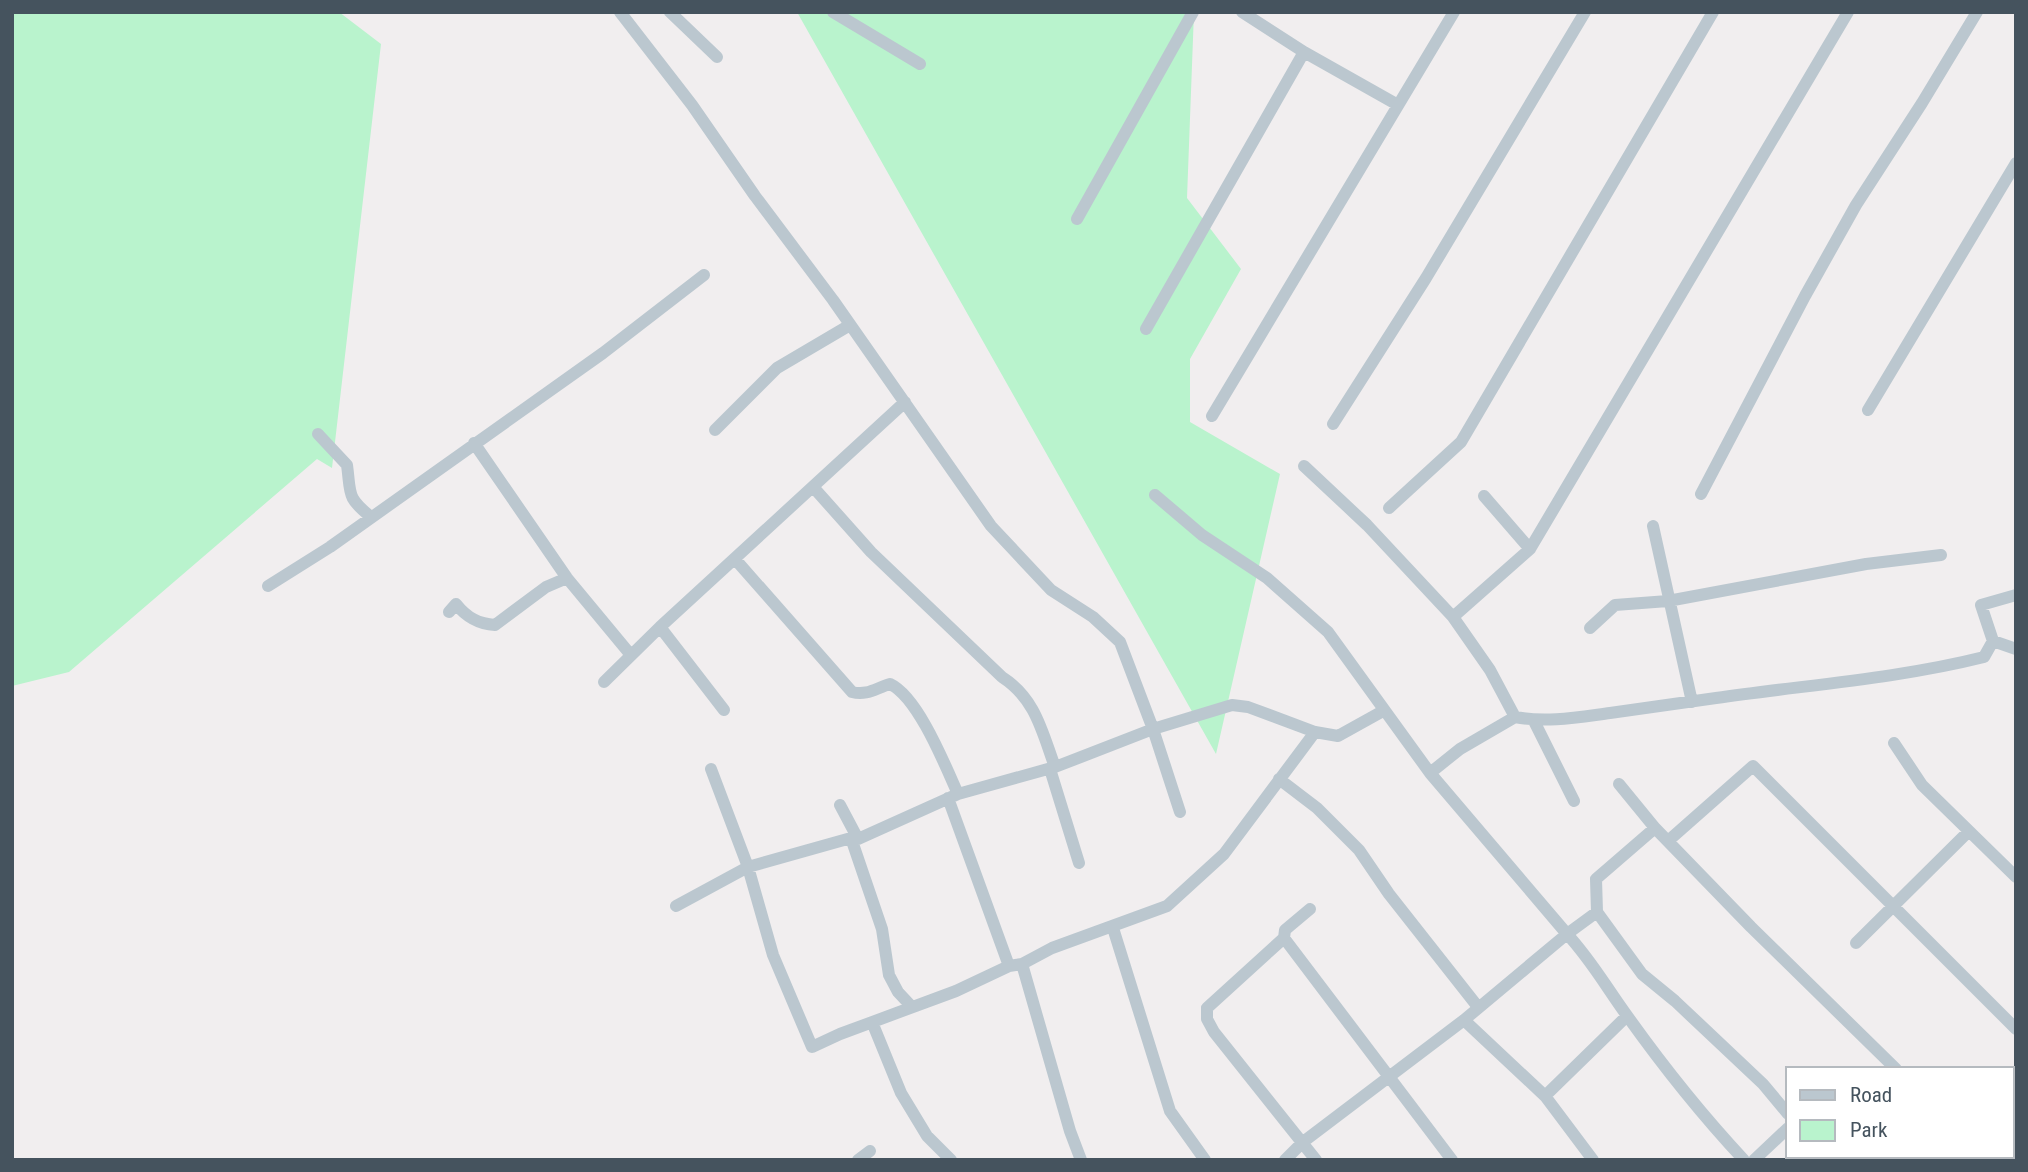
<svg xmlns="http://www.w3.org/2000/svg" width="2028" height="1172" viewBox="0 0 2028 1172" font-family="'Roboto Condensed',sans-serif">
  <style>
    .green { fill: #b9f3cd }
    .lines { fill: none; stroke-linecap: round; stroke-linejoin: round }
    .minor { stroke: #bbc7cf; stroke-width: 12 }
  </style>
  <rect width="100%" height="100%" fill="#f1eeef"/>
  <!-- green -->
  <path class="green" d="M12,12H339L381,44L332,468L317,459L69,672L12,686Z
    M797,12H1194L1187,198L1241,269L1190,359V422L1280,474L1216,754Z"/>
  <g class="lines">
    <!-- minor -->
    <path class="minor" d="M620,12L692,105L755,196L833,300L991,526L1051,590L1093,617L1120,642L1153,729L1180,812
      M670,12L717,57
      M833,12L920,64
      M1242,12L1304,52L1398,105
      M1077,219L1193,12
      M1146,329L1304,52
      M1868,410L2016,163
      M1212,416L1454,12
      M1333,424L1426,278L1585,12
      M715,430L777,368L850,325
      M318,434L347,465C351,494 346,497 371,517
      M474,443L567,578L630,654
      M1304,466L1367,525L1453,617L1490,670L1515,717
      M814,488L871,552L1002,677C1036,699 1042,732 1055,767
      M1701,494L1805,296L1856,205L1922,103L1977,12
      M1155,495L1202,535L1267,578L1328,632L1430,773L1567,934L1464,1020L1303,1142L1285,1160
      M1389,508L1461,442L1713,12
      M1653,526L1692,702
      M1530,549L1848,12
      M735,559L852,692C867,696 876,688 890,684C918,697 945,765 958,794
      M268,586L330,547L603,353L704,275
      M449,612L456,604C467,618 479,624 495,625L546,587L567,578
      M1453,617L1530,549L1484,496
      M1590,628L1615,605L1668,601L1866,564L1941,555
      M1993,641L2016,649
      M604,682L660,627
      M724,710L660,627L905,402
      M1534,721L1574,801
      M1894,743L1922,785L2016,877
      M711,769L748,867L851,838L858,839
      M1050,769L1079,863
      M1430,773L1460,749L1515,717C1547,723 1579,717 1610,713C1646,708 1681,703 1716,698C1805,685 1896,679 1984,657L1993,641L1981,605L2016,595
      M1279,779L1317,808L1359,850L1389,894L1478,1007
      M1619,784L1655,828
      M948,798L1009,966
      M840,805L858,839L958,794L1055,767L1153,729L1232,705L1248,707L1315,732L1338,736L1383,711
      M851,838L882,929L889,975L898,992L912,1007
      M1668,841L1753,766L2016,1029
      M676,906L748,867L773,955L812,1047L840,1034L956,991L1009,966L1022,964L1052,948L1167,906L1224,854L1315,732
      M1597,912L1642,974L1675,1001L1763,1084L1788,1114
      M1113,928L1170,1111L1205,1160
      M1284,938L1285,930L1310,909
      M1856,943L1968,832
      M1022,964L1070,1131L1081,1160
      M1464,1020L1545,1096L1593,1160
      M872,1022L901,1093L927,1136L951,1160
      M1545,1096L1627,1016
      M1828,1156L1831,1160
      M1985,1156L1988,1160
      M858,1160L870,1151
      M1316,1160L1214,1032L1207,1019V1008L1284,938L1452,1160
      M1744,1160C1702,1115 1663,1066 1628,1017C1606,987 1592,961 1567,934L1597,912L1596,879L1655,828L1751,927L1896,1069
      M1754,1160L1788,1128"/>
  </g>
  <!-- border -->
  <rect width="2028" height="1172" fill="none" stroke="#45535e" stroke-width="28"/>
  <!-- legend -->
  <rect x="1786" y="1067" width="228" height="91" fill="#ffffff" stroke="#b5babf" stroke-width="2"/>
  <rect x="1800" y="1090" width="35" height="10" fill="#bbc7cf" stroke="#b5babf" stroke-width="2"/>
  <text x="1850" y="1102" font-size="21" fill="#45535e">Road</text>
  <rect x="1800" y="1120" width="35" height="21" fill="#b9f3cd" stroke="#b5babf" stroke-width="2"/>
  <text x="1850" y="1137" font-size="21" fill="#45535e">Park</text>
</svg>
